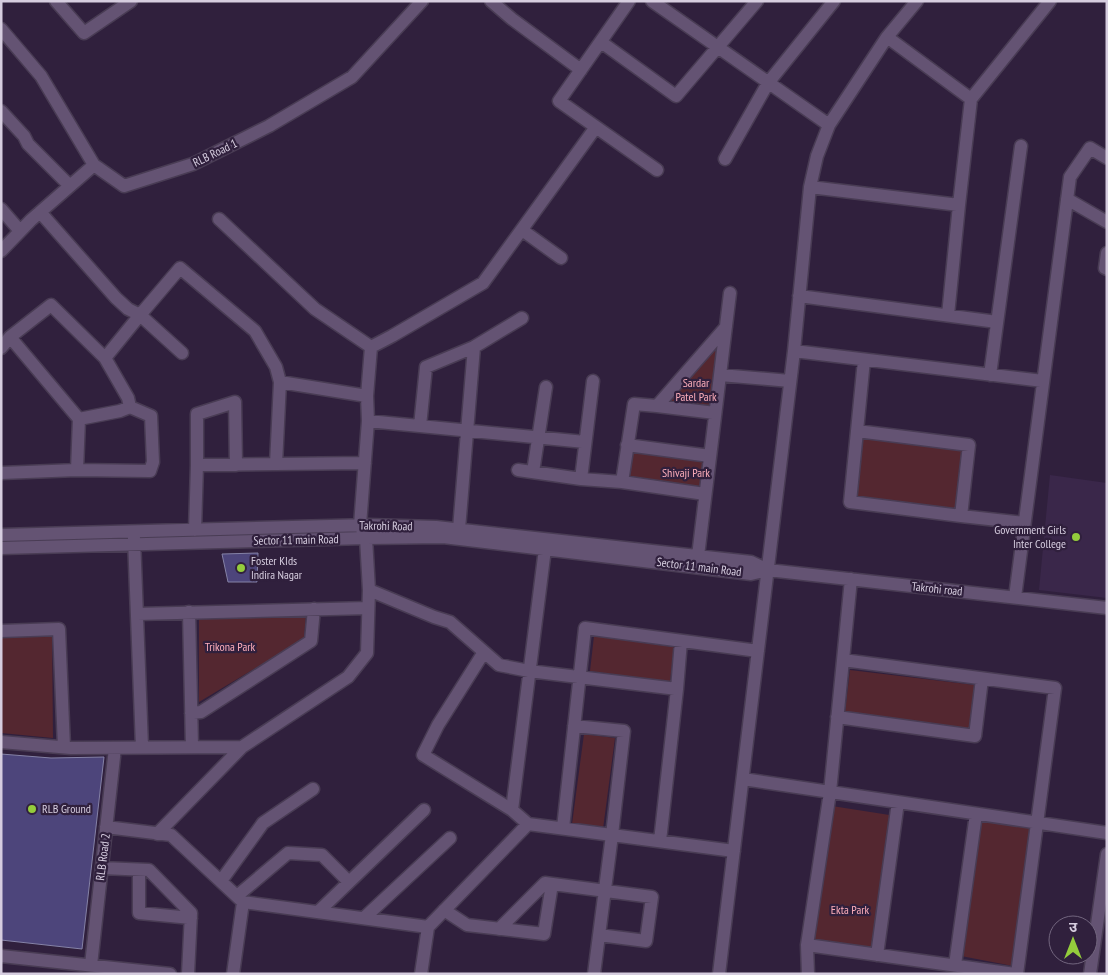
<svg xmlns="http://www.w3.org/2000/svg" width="1108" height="975" viewBox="0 0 1108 975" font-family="'PT Sans Narrow','Noto Sans Devanagari',sans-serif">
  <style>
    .built { fill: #3a274a }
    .green { fill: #542730 }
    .building { fill: #4d457b; stroke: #8582a6 }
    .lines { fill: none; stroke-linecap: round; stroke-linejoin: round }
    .minor-casing { stroke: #493c54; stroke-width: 15 }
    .minor { stroke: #645373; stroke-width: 12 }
    .poi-dot { fill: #94cc3c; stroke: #30203d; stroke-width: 2 }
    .labels { text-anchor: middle; stroke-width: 4.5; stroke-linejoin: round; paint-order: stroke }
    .street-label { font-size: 12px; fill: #d6cddf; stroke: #30203d }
    .park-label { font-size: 12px; fill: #fcadba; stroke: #30203d }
    .poi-label { font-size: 12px; fill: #d6cddf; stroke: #30203d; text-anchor: start }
  </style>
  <rect width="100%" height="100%" fill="#30203d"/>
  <!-- built -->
  <path class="built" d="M1050,475L1107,483V598L1039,590Z"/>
  <!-- green -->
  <path class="green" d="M718,339L711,409L662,403Z
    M861,438L964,448L957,509L855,497Z
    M630,451L703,460L699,490L625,479Z
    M306,614L304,639L199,702V617Z
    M52,636L53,738L1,733V637Z
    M594,636L674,647L670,682L590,671Z
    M850,670L975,685L971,729L845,712Z
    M584,734L615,738L603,829L572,824Z
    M832,806L896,816L878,952L810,943Z
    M981,821L1030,828L1013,966L961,956Z"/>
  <!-- building -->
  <path class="building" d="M258,553L257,582H228L222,554Z
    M1,754L51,758L104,757L82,949L1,940Z"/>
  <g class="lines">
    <!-- minor casing -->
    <g class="minor-casing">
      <path id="minor" d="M56,1L84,33L131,1
        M491,1L512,19L581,70
        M629,1L559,101L657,170
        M652,1L829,125L817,156L810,187L794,351L719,974
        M1,29L41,76L94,165
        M887,37L971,99L1050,1
        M601,42L676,96L757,1
        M1,111L24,136L28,144L70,186
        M829,125L887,37L917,1
        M725,159L768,83L834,1
        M810,187L959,205L971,99
        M1067,199L1107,222
        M1,209L20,231
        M40,212L116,298L128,309L140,315L105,358
        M219,219L315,309L371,347
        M522,230L561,258
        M1,251L31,220L94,165L124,186L193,164L269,126L352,77L422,1
        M1107,253L1105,268L1107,269
        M799,296L997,322
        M948,315L959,205
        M10,337L79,419L77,470
        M1,348L10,337L51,305L105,358L128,398L130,407
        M794,351L1043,381
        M182,353L140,315L180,268L255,331L276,367L280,382
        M720,375L790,381
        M990,375L1021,146
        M593,381L581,479L622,482
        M367,396L371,347L392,336L483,283L596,127
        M657,406L634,404L622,482L705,494
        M715,413L657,406L726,327
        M420,426L426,367L474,347L522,318
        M857,431L969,445L961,516L850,502L864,360
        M627,445L710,456
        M276,464L280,382L367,396L368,421
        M197,465V414L235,402L236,465
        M518,470L581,479
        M533,472L546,387
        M1,473L77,470L150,471L153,462L151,416L130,407L120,411L79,419
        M961,516L1024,523
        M459,529L474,347
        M195,530L197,465L365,463
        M1,535L368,525L436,527L751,562L768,570
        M134,538L142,747
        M1,548L366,538L443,537L751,574L768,570L1107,608
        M698,556L730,293
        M851,579L830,792L807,945L1015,974
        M369,590L434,617L450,622L499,665L529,671L677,689
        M1015,597L1070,177L1090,148L1107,158
        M189,612L192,747
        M137,614L368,608
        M1,631L59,629L64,747
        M484,652L438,725L423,755L512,810
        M843,660L1055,688L1017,974
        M191,713L201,712L311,641L314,609
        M837,717L975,736L982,679
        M574,726L624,731L612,835L594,974
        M1,742L71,748L242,747
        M743,779L1107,833
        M528,824L512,810L546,541
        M106,827L171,835L243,902L428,927
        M563,828L585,628L758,651
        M157,834L242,747L348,677L367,653L369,590L366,538L360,525L368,421L585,442
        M660,841L677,689L681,641
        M102,868L149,870L191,913L188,974
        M139,870V913L191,918
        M221,881L263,823L313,789
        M237,896L288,853L322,855L349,882
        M444,910L467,925L544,934L552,884
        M318,912L424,810
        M364,918L450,838
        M499,929L545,883L652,897L646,941L599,935
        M807,945L808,974
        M877,955L898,802
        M1,956L170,974
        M91,965L115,748
        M955,965L976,814
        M233,974L243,902
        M421,974L428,927L528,824L734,851
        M1090,974L1107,854"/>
    </g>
    <!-- minor -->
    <use href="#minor" class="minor"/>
  </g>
  <!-- markers -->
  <g class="poi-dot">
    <circle cx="1076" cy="537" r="5"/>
    <circle cx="241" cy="568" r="5"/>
    <circle cx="32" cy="809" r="5"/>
  </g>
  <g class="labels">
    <!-- street labels -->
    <g class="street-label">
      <text transform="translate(215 153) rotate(-26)" y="4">RLB Road 1</text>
      <text transform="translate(386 526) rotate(1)" y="4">Takrohi Road</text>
      <text transform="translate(296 540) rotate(-1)" y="4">Sector 11 main Road</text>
      <text transform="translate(699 567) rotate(7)" y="4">Sector 11 main Road</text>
      <text transform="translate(937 589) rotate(6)" y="4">Takrohi road</text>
      <text transform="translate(103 857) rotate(-83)" y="4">RLB Road 2</text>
    </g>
    <!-- park labels -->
    <g class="park-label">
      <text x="696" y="387">Sardar<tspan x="696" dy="14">Patel Park</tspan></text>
      <text x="686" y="477">Shivaji Park</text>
      <text x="230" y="651">Trikona Park</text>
      <text x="850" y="914">Ekta Park</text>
    </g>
    <!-- poi labels -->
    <g class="poi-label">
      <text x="1066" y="534" text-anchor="end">Government Girls<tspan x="1066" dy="14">Inter College</tspan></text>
      <text x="251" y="565">Foster KIds<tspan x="251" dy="14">Indira Nagar</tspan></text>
      <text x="42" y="813">RLB Ground</text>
    </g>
  </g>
  <!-- border -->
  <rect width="1108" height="975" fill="none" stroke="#d6cddf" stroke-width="5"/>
  <!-- north arrow -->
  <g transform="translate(1073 940)"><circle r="24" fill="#30203d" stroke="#72657e"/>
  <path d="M0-4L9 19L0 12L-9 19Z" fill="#94cc3c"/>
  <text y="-8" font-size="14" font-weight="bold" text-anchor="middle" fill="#d6cddf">उ</text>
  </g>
</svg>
